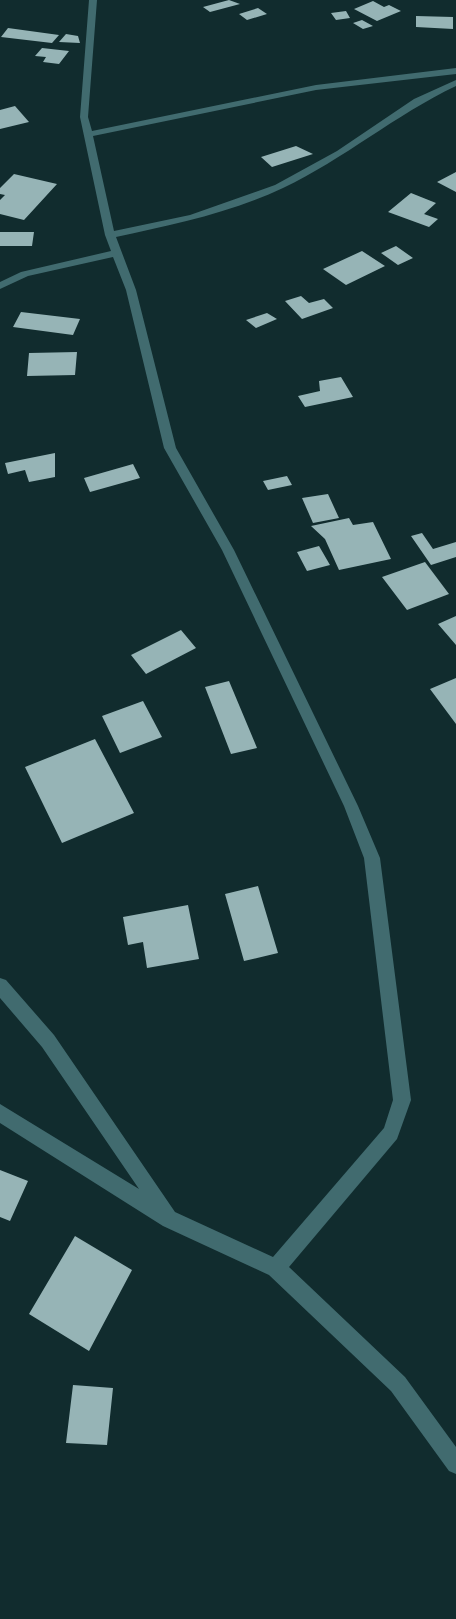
<svg xmlns="http://www.w3.org/2000/svg" width="456" height="1619" viewBox="0 0 456 1619" font-family="Figtree,sans-serif">
  <style>
    .building { fill: #96b4b6 }
    .lines { fill: none; stroke-linecap: round; stroke-linejoin: round }
    .minor { fill: #416b6f; fill-rule: evenodd }
  </style>
  <rect width="100%" height="100%" fill="#112c2e"/>
  <!-- building -->
  <path class="building" d="M229,0L240,4L210,12L203,7Z
    M373,1L384,7L389,5L401,11L377,21L354,9Z
    M258,8L267,14L247,20L239,14Z
    M346,11L350,18L336,20L331,13Z
    M416,16L453,17V29L416,27Z
    M362,20L373,26L363,29L353,23Z
    M8,28L59,35L52,43L1,37Z
    M66,34L78,36L80,43L59,42Z
    M42,48L69,51L59,64L43,62L46,57L35,56Z
    M15,106L29,122L0,129V110Z
    M296,146L313,154L272,167L261,157Z
    M456,172V192L437,182Z
    M14,174L57,184L24,220L0,214V200L5,195L0,194V188Z
    M411,193L436,203L424,214L438,219L429,227L388,212Z
    M0,232H34L32,246H0Z
    M396,246L413,258L398,265L381,253Z
    M362,251L385,266L346,285L323,269Z
    M301,296L309,303L324,299L333,308L302,319L285,301Z
    M21,312L80,319L73,335L13,327Z
    M267,313L277,319L256,328L246,320Z
    M77,352L75,375L27,376L29,353Z
    M341,377L353,397L305,407L298,396L320,391L319,381Z
    M55,453V477L29,482L25,470L8,474L5,463Z
    M133,464L140,478L90,492L84,478Z
    M287,476L292,485L268,490L263,481Z
    M328,494L339,518L313,523L302,498Z
    M349,518L353,525L373,522L391,559L339,570L325,539L311,526Z
    M422,533L433,549L456,542V557L431,565L411,536Z
    M319,546L330,565L307,571L297,552Z
    M425,562L449,594L407,610L382,577Z
    M456,616V645L438,624Z
    M181,630L196,648L146,674L131,655Z
    M456,678V724L430,689Z
    M229,681L257,748L231,754L205,687Z
    M143,701L162,737L120,753L102,716Z
    M95,739L134,813L62,843L25,767Z
    M258,886L278,953L244,961L225,894Z
    M188,905L199,959L147,968L143,942L128,945L123,917Z
    M0,1170L28,1181L10,1221L0,1217Z
    M75,1236L132,1270L89,1351L29,1314Z
    M73,1385L113,1388L107,1445L66,1443Z"/>
  <g class="lines">
    <!-- minor -->
    <path class="minor" d="M89,0H97L88,117L92,131L316,85L456,68V74L316,90L93,136L114,231L190,215L275,185L337,151L414,99L456,80V86C395,115 344,159 283,188C230,213 172,225 116,237L136,290L176,448L234,550L358,806L380,858L411,1100L397,1139L289,1267L405,1377L456,1447V1474L449,1471L391,1391L269,1275L163,1226L0,1123V1104L139,1189L42,1047L0,998V978L6,980L54,1035L175,1212L273,1257L384,1128L393,1100L364,858L344,806L222,550L164,448L126,290L113,257L28,276L0,289V282L21,272L111,251L105,235L80,117Z"/>
  </g>
</svg>
